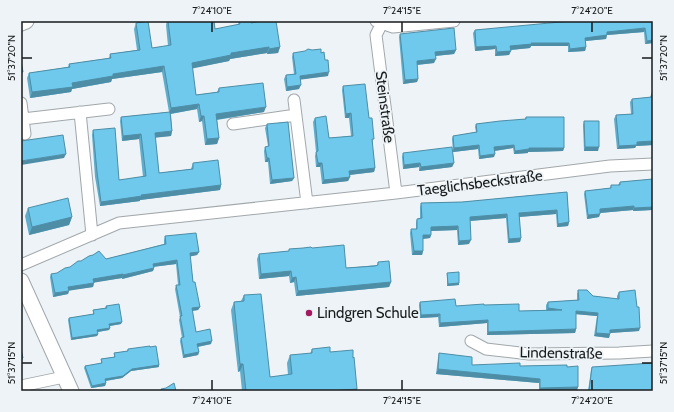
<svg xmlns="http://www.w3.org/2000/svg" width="674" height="412" viewBox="0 0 674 412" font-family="Cabin,sans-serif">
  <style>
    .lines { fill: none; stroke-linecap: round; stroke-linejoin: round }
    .street-casing { stroke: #a1a7aa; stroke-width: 13 }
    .secondary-casing { stroke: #a1a7aa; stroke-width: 17 }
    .street { stroke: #fff; stroke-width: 11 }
    .secondary { stroke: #fff; stroke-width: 15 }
    .wall { fill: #5fadcc }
    .shaded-wall { fill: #4e8da6 }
    .building { fill: #6fc9ed; stroke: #4e8da6 }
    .ticks { fill: none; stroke: #181b1c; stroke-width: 1.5 }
    .poi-dot { fill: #a41a61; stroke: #edf3f6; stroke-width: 1.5 }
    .labels { text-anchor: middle; stroke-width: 3.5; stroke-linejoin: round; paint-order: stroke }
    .street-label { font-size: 15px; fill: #181b1c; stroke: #edf3f6 }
    .poi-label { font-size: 15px; fill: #181b1c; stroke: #edf3f6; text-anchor: start }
    .neatline { fill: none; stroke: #181b1c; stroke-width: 1.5 }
    .ticks-label { font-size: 10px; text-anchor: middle; fill: #181b1c }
  </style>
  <rect width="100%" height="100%" fill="#edf3f6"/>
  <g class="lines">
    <!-- street casing -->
    <g class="street-casing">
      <path id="street" d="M376,21L393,27L454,21
        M382,23L376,35L396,193
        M294,100L307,203
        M21,103L23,119L109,109
        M80,112L92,235
        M23,119L25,134
        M233,124L296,115
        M21,265L119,223L396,193L610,166L653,164
        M471,341L486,349L529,354L619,353L653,351
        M21,386L64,377"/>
    </g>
    <!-- secondary casing -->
    <g class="secondary-casing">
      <path id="secondary" d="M21,23L26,21
        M21,281L71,391"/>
    </g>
    <!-- street -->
    <use href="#street" class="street"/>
    <!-- secondary -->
    <use href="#secondary" class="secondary"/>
  </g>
  <!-- wall -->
  <path class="wall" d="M167,21H214L215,29L238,25L239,21L251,23L280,47L278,53L267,54V53L230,59L229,61L192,68L196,95L217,92L219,88L264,112L217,120L219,138L217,144L205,145L202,121L199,122L197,109L171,114L172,131L171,136L155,137L159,173L191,169L193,163L221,185L220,190L140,200V201L100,206L95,177L92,135L93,130L119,180L143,177L139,139L122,141L120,121L121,117L169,112L162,72L112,79L111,82L72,89L71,92L30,98L27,78L29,73L68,67L69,64L109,58L110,54L137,50L134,29L136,23L152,48L168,46L166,25Z
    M653,21V43L645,44L644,32L607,35L606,39L586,41V47L585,51L568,52V46H531L530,48L511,50L509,55L495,56V49L475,51L473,33L475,30Z
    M400,34L456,50L454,54L435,56L434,63L417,65L418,79L417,82L403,84L399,37Z
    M293,53H321L328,76L300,79L299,89L286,91L284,79L286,75L294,74L292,57Z
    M343,86L369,118L373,143H372L375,168L374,172L350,175V177L348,181L322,184L320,167H316L315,156L316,152L313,122L315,118L329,138L351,136L349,118H345L342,90Z
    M652,93H653V145L636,146L635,148L617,149L614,119L616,115L631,114L630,102L632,99L650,97Z
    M526,117L564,148L563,151L528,152V153L514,154L513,148L495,151L494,157L479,159L478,149L453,152L452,139L453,136L476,132L475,127L476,124L525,119Z
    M584,121L598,151H584L583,125Z
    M267,124L294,178L292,181L270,184L268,162H265L264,151L265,147L268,146L265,128Z
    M403,153L454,163L452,167L419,171V167L403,169L402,157Z
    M653,179V225L652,210L633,211V210L600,213L599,217L587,219L584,194L585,191L610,188L611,185H618L620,182Z
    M567,192L569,222L568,226L557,227L556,214L519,217L521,238L520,242L508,243L506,218L470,221L469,244L458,245L457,230L431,231V235L430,238L423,239V251L422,255H412L410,233L411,229H416V222L417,219L420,218V207L421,203L462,202Z
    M28,208L72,217L69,225L29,235L25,216Z
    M165,236L199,252L197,255L190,256L193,282L200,307L198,310L192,311L196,332L211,344L198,347L199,352L198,355L183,358L180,341L181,338H182L179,320L180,317L175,289L176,285H178L176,264L153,267L154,268L153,271L122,279V278L94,282L93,287L69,290L68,294L53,297L50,277L51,274L57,273L106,259L164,244V240Z
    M312,248L346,268L377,265L378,262L391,282L389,287L296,296L294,282L290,283L289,276L259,279L257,259L259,254L289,251V249Z
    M447,273L459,283V285L447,286Z
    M578,290L593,296L617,299V296L619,292L639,331L610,333L609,338L594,336L597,316L576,314V329L575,333L487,335V323L439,327L438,317L420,318L419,305L420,302L456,306L484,305L519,311L546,310V305L548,302L577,300V294Z
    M244,295L270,377L288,375L287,363L290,355L310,354L312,349L330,352L357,389L356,391H242L240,371L238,372L231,310L234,302L241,301Z
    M106,306L121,324L110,326V328L109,330L98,332V334L97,336L71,340L68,320L69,318L93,314V310L105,308Z
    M128,349L159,365V367L131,371L122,378L106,381V383L105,386L91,388L84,368L85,366L101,363V359L114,357V353L127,351Z
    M439,353L472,365L520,366L567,367L577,391H539V383L436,374L438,358Z
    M592,367L653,391H588L591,370Z"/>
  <!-- shaded-wall -->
  <path class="shaded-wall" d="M645,28L644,32L607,35L606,39L584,41L585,38L607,32Z
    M653,40V43L645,44L647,41Z
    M531,43H569L568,46H531L530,48L509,50L510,46Z
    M496,46L495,49L475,51L476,47Z
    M269,47L267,53L230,59L229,61L190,69L192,63L231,53Z
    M280,47L278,53L267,54L269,49Z
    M586,47L585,51L568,52L570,49Z
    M456,50L454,54L434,56L435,52Z
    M511,51L509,55L495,56L497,52Z
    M436,59L434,63L415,65L417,61Z
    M164,66L162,72L112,79L111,82L72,89L71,92L30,98L32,92L113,74Z
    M329,72L328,76L298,80L300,76Z
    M418,79L417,82L403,84L405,80Z
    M301,85L299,89L286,91L287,87Z
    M199,104L197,109L169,114L171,108Z
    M266,107L264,112L214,120L216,114Z
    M351,113L349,118H345L346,114Z
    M201,116H204L202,121L199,122Z
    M172,131L171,136L153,138L155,133Z
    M141,134L139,139L122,141L123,136Z
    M219,138L217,144L205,145L207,139Z
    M653,141V145L636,146L635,148L617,149L619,146L637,142Z
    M479,145L478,149L453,152L454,148Z
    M514,145L513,148L493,151L494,147Z
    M585,147H599L598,151H584Z
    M529,148H564L563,151L528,152V153L514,154L515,151Z
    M66,154L64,158L21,165V161Z
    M495,154L494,157L479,159L480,156Z
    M267,158H269L268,162H265Z
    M318,163H322L320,167H316Z
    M420,163L419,167L403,169L404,165Z
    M454,163L452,167L419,171L421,167Z
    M375,168L374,172L348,175L349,171Z
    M350,177L348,181L322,184L324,180Z
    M294,178L292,181L270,184L272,180Z
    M221,185L220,190L140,200V201L100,206L101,202L141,195Z
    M634,206L633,210L599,213L600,209Z
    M653,207L652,210L633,211L634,208Z
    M557,210L556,214L518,217L519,213Z
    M507,214L506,218L468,221L470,217Z
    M600,214L599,217L587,219L588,215Z
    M72,217L69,225L29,235L32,227Z
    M569,222L568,226L557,227L558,224Z
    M458,226L457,230L430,231L431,227Z
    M423,235H431L430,238L421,239Z
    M521,238L520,242L508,243L509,239Z
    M471,240L469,244L458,245L459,241Z
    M414,251H423L422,255H412Z
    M199,252L197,255L188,257L190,253Z
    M177,260L176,264L151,267L153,264Z
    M154,268L153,271L122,279L123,275Z
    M291,271L289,276L259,279L261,274Z
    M123,274L122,278L92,283L93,279Z
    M296,277L294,282L290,283L292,278Z
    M391,282L389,287L296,296L298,291Z
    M94,283L93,287L67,291L68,287Z
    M459,283V285L447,286L448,284Z
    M69,291L68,294L53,297L55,293Z
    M200,307L198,310L191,311L192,308Z
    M548,308L562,310L546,312Z
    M576,311L598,313L597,316L574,314Z
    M440,314L438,317L420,318L421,315Z
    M488,320L487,323L439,327L440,323Z
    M122,322L121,324L109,326V324Z
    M110,328L109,330L97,332V330Z
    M640,328L639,331L609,333L610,330Z
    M576,329L575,333L487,335L488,332Z
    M596,333L610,334L609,338L594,336Z
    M98,334L97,336L71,340L72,338Z
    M212,341L211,344L196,347L197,344Z
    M199,352L198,355L183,358L184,355Z
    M23,358L21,364V359Z
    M240,364H243L240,371L238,372Z
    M159,365V367L131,371L122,378L104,381L105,379L132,369Z
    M438,369L540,379L539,383L436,374Z
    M106,383L105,386L91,388L92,386Z
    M578,387L577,391H539L540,388Z
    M357,389L356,391H332Z"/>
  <!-- building -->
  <path class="building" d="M148,21L152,48L171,45L168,21H214L215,29L240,24L239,21H251V23L262,21H276L280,47L269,49V47L231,53V55L192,63L196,95L219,92V88L263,83L266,107L216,114L219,138L207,139L204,116H201L199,104L171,108L164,66L113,74V76L72,83L73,87L32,92L29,73L70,67L69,64L111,58L110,54L140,50L136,23Z
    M571,21H653V40L647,41L645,28L607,32V35L585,38L586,47L570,49L569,43H531L532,44L510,46L511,51L497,52L496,46L476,47L475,30Z
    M454,28L456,50L435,52L436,59L417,61L418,79L405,80L400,34Z
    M308,49L312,50L321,49V53L324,52L325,60H328L329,72L300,76L301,85L287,87L286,75L296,74L293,53L305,51Z
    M21,61L23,72H21Z
    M365,84L369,118H372L374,139H372L375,168L349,171L350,177L324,180L322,163H318L316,152L318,151L315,118L326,116L329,138L353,136L351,113L346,114L343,86Z
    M652,93H653V141L637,142V145L619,146L616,115L633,114L632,99L652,97Z
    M170,112L172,131L155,133L159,173L193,169V163L218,160L221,185L141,195L142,196L101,202L97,172L93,130L115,128L119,180L146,176L141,134L123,136L121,117Z
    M526,117H564V148H529V149L515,151L514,145L494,147L495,154L480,156L479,145L454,148L453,136L477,132L476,124L500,121L526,119Z
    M584,121H599V147H585Z
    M288,122L294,178L272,180L269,158H267L265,147L269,146L267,124Z
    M63,135L66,154L21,161V141Z
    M452,147L454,163L421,167L420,163L404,165L403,153Z
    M653,179V209V207L634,208V206L600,209V214L588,215L585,191L611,188V185H620V182Z
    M567,192L569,222L558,224L557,210L519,213L521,238L509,239L507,214L470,217L471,240L459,241L458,226L431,227V235H423V251H414L411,229H417V219L422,218L421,203L462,202Z
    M68,198L72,217L32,227L28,208Z
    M196,233L199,252L190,253L193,282H195L200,307L192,308L196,332L210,329L212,341L197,344L199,352L184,355L181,338L184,337L180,316H182L176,285H180L177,260L153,264L154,268L123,275V274L93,279L94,283L68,287L69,291L55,293L51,274L57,273L65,268L70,267L78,261H81L89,256L93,255L99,251L106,259L166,244L165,236Z
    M344,245L346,268L375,266L378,265V262L389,261L391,282L298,291L296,277L292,278L291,271L261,274L259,254L289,251V249L303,248L311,247L312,248Z
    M459,272V283L448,284L447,273Z
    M578,290H587L593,296L619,299V292L635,290L637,307H639L640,328L610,330V334L596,333L598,313L576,311V329L488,332V320L440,323V314L421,315L420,302L455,299L456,306L484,304V305L519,304V311L562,310L548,308V302L579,300Z
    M261,294L270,377L292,374L290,355L312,353V349L330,347V352L353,350V358L354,357L357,389L332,391H246L243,364H240L234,302L244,301V295Z
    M119,304L122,322L109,324L110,328L97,330L98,334L72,338L69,318L94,314L93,310L107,308L106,306Z
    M150,346V347L156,346L159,365L132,369L123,376L105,379L106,383L92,386L85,366L102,363L101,359L115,357L114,353L128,351V349Z
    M21,349L23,358L21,359Z
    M439,353L472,357V365L520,363V366L567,365V367L578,366V387L540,388V379L438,369Z
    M653,363V391H589L592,367Z
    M174,383L176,391H161V389L166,388Z"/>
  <!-- ticks -->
  <path class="ticks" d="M212,22V32M402,22V32M592,22V32M22,58H32M642,58H652M22,363H32M642,363H652M212,380V390M402,380V390M592,380V390"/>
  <!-- markers -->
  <circle class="poi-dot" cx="309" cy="313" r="4"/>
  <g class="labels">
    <!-- street labels -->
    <g class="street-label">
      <text transform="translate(385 107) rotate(83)" y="5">Steinstraße</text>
      <text transform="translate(480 183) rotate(-7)" y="5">Taeglichsbeckstraße</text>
      <text transform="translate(561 353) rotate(1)" y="5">Lindenstraße</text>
    </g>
    <!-- poi labels -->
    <g class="poi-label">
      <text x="317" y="318">Lindgren Schule</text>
    </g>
  </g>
  <!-- border -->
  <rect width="674" height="412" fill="none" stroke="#edf3f6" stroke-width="44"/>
  <rect x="22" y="22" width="630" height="368" class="neatline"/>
  <g class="ticks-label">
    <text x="212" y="14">7°24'10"E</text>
    <text x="402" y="14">7°24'15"E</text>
    <text x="592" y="14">7°24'20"E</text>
    <text transform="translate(11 58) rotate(-90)" y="4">51°37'20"N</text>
    <text transform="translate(663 58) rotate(-90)" y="4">51°37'20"N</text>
    <text transform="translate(11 363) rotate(-90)" y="4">51°37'15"N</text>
    <text transform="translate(663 363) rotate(-90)" y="4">51°37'15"N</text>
    <text x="212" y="404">7°24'10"E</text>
    <text x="402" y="404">7°24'15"E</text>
    <text x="592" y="404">7°24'20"E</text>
  </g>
</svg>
